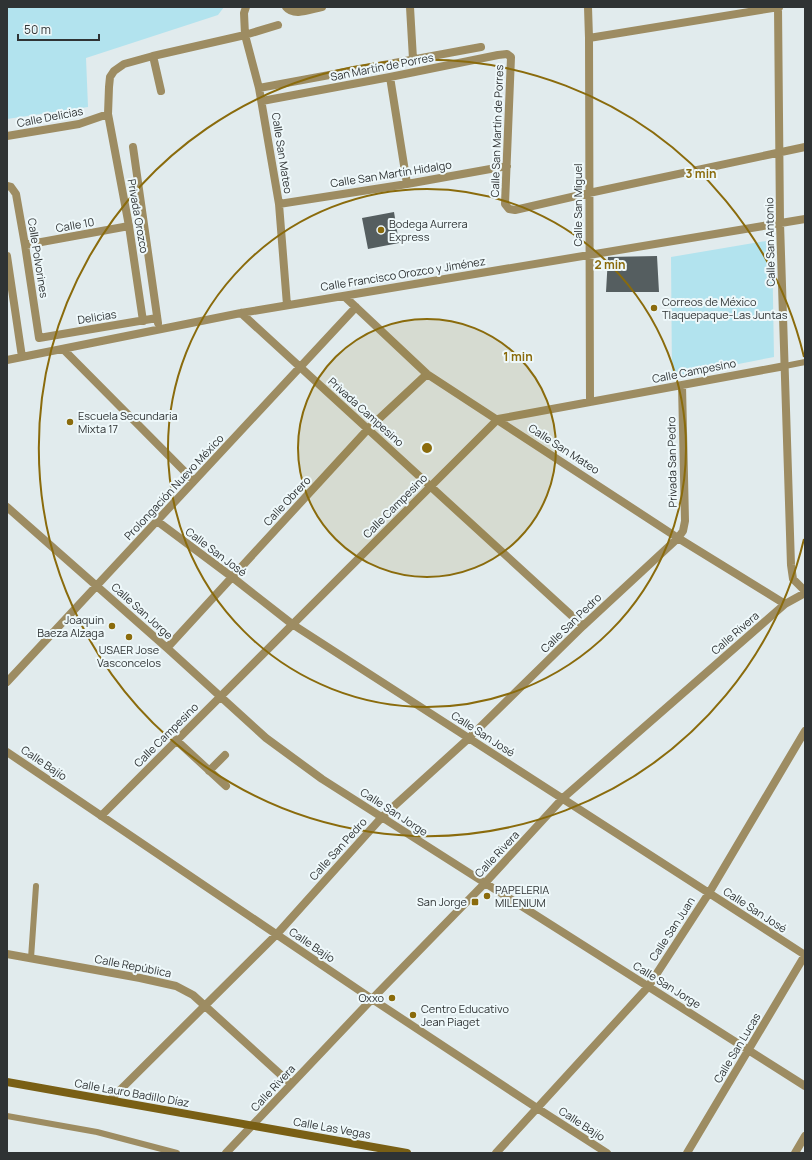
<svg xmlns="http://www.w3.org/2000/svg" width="812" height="1160" viewBox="0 0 812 1160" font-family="Manrope,sans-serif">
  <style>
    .green { fill: #b2e3ee }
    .building { fill: #555e60 }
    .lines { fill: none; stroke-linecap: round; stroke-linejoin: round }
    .lane { stroke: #9d8c62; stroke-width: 6 }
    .street { stroke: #9d8c62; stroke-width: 8 }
    .secondary { stroke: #795f15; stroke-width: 8 }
    .ring { fill: none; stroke: #8a6b0c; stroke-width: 2 }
    .poi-dot { fill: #8a6b0c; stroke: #eef8fa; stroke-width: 1.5 }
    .labels { text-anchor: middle; stroke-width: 4; stroke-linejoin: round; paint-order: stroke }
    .street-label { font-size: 11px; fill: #2f3334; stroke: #eef8fa }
    .poi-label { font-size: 11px; fill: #2f3334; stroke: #eef8fa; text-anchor: start }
    .centre { fill: #8a6b0c; stroke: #eef8fa; stroke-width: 2 }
    .ring-label { font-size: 12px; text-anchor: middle; font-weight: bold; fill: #8a6b0c; stroke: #eef8fa; stroke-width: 4; stroke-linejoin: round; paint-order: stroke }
  </style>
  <rect width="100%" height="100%" fill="#e1ebed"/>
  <!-- green -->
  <path class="green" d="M7,7H224L218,15L86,58L88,107L7,119Z
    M772,240L774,357L672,377L671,257Z"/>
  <!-- building -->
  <path class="building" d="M394,212L399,243L368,249L362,218Z
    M657,256L659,292H606L608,257Z"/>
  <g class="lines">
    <!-- lane -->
    <path class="lane" d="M785,366L805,362
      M31,958L36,886
      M7,1116L97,1132L177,1153"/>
    <!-- street -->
    <path class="street" d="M246,7L244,13L245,35L259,88L279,204L287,305
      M286,7C294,17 311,9 322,7
      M410,7L413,59
      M588,7L589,38L590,402
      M778,7L780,223L791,565L793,579L805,591
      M589,38L779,7
      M153,56L161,91
      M390,77L407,184
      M259,88L481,47
      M262,101L390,77L498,55L507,54L511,57L505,204L509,209L515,210L589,193L805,147
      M7,136L79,124L108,114
      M133,147L158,323
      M7,186L11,187L16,194L25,245L39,338L157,318
      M279,204L407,184L507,166
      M25,245L129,226
      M7,256L22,357
      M344,296L427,374L678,538L785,604
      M241,313L583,626
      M143,321L129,226L108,114L109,87L110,77L114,71L124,64L153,56L245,35L278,25
      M63,349L194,481
      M7,360L241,313L805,219
      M7,507L167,648L266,738L322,779L485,883L805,1086
      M157,521L232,577L292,624L805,955
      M167,648L368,429L427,374
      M7,682L356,307
      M176,740L226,786
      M7,752L372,999L537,1108L607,1153
      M209,771L225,755
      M101,816L498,419L785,366
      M7,954L140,978L176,986L193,995L291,1084
      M110,1100L277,934L382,817L469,738L583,626L678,538L683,531L685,521L682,385
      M226,1153L372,999L485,883L563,798L785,604L805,593
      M496,1153L648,987L709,893L805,731
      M687,1153L805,955
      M795,1153L805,1136"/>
    <!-- secondary -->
    <path class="secondary" d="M7,1082L407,1153"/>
  </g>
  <!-- distance rings -->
  <circle cx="427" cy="448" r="129" fill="#8a6b0c" fill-opacity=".12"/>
  <g class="ring">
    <circle cx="427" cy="448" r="129"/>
    <circle cx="427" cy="448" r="259"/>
    <path d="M804 539A388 388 0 1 1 804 357"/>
  </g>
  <!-- markers -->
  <g class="poi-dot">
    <circle cx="381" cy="230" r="4"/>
    <circle cx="654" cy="308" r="4"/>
    <circle cx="70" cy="422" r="4"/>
    <circle cx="112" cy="626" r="4"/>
    <circle cx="129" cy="637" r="4"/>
    <circle cx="487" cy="896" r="4"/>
    <rect x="471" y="898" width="8" height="8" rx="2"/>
    <circle cx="392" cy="998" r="4"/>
    <circle cx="413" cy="1015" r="4"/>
  </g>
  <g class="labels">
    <!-- street labels -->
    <g class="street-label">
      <text transform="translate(382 67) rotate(-11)" y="4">San Martín de Porres</text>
      <text transform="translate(50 117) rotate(-11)" y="4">Calle Delicias</text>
      <text transform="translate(497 131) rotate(-88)" y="4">Calle San Martín de Porres</text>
      <text transform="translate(282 153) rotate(81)" y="4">Calle San Mateo</text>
      <text transform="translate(391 174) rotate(-9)" y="4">Calle San Martín Hidalgo</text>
      <text transform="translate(578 205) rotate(-90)" y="4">Calle San Miguel</text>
      <text transform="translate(138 216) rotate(80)" y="4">Privada Orozco</text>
      <text transform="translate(75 225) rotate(-10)" y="4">Calle 10</text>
      <text transform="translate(770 242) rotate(-91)" y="4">Calle San Antonio</text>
      <text transform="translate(38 258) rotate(81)" y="4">Calle Polvorines</text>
      <text transform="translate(403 274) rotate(-9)" y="4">Calle Francisco Orozco y Jiménez</text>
      <text transform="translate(97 317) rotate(-9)" y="4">Delicias</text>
      <text transform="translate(694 371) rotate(-11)" y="4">Calle Campesino</text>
      <text transform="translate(366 412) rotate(42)" y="4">Privada Campesino</text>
      <text transform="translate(564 449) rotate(33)" y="4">Calle San Mateo</text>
      <text transform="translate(672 462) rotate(-91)" y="4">Privada San Pedro</text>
      <text transform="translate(174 487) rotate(-47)" y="4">Prolongación Nuevo México</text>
      <text transform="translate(287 501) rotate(-47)" y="4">Calle Obrero</text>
      <text transform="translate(395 506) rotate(-45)" y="4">Calle Campesino</text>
      <text transform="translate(216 552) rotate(37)" y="4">Calle San José</text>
      <text transform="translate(142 611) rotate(42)" y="4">Calle San Jorge</text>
      <text transform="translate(571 623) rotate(-44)" y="4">Calle San Pedro</text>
      <text transform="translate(735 633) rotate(-41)" y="4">Calle Rivera</text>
      <text transform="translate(483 734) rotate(33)" y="4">Calle San José</text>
      <text transform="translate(166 735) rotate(-45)" y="4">Calle Campesino</text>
      <text transform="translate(44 763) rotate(34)" y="4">Calle Bajío</text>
      <text transform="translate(394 812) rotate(33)" y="4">Calle San Jorge</text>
      <text transform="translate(338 849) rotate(-48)" y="4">Calle San Pedro</text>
      <text transform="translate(497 854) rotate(-47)" y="4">Calle Rivera</text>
      <text transform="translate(755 910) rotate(33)" y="4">Calle San José</text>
      <text transform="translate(672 929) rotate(-57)" y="4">Calle San Juan</text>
      <text transform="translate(312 945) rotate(34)" y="4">Calle Bajío</text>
      <text transform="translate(133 966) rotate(11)" y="4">Calle República</text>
      <text transform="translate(667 985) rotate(32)" y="4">Calle San Jorge</text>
      <text transform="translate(737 1048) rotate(-59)" y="4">Calle San Lucas</text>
      <text transform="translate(273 1088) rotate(-47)" y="4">Calle Rivera</text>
      <text transform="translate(132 1093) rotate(10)" y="4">Calle Lauro Badillo Díaz</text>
      <text transform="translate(582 1124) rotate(33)" y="4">Calle Bajío</text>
      <text transform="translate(332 1128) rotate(10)" y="4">Calle Las Vegas</text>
    </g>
    <!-- poi labels -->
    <g class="poi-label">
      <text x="389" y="228">Bodega Aurrera<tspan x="389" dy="13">Express</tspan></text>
      <text x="662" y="306">Correos de México<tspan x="662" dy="13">Tlaquepaque-Las Juntas</tspan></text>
      <text x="78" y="420">Escuela Secundaria<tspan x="78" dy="13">Mixta 17</tspan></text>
      <text x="104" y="624" text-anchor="end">Joaquin<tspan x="104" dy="13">Baeza Alzaga</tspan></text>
      <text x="129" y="654" text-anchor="middle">USAER Jose<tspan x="129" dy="13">Vasconcelos</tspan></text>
      <text x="495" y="894">PAPELERIA<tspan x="495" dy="13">MILENIUM</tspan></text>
      <text x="467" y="906" text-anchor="end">San Jorge</text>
      <text x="384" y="1002" text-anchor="end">Oxxo</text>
      <text x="421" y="1013">Centro Educativo<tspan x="421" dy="13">Jean Piaget</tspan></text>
    </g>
  </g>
  <circle cx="427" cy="448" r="6" class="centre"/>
  <g class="ring-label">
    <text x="701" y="178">3 min</text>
    <text x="610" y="269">2 min</text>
    <text x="518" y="361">1 min</text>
  </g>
  <!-- border -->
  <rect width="812" height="1160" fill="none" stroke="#2f3334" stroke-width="16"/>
  <!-- scale -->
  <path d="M18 34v6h81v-6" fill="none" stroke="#2f3334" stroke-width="2"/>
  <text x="24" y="34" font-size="12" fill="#2f3334" stroke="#eef8fa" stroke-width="3" paint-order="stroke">50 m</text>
</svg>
